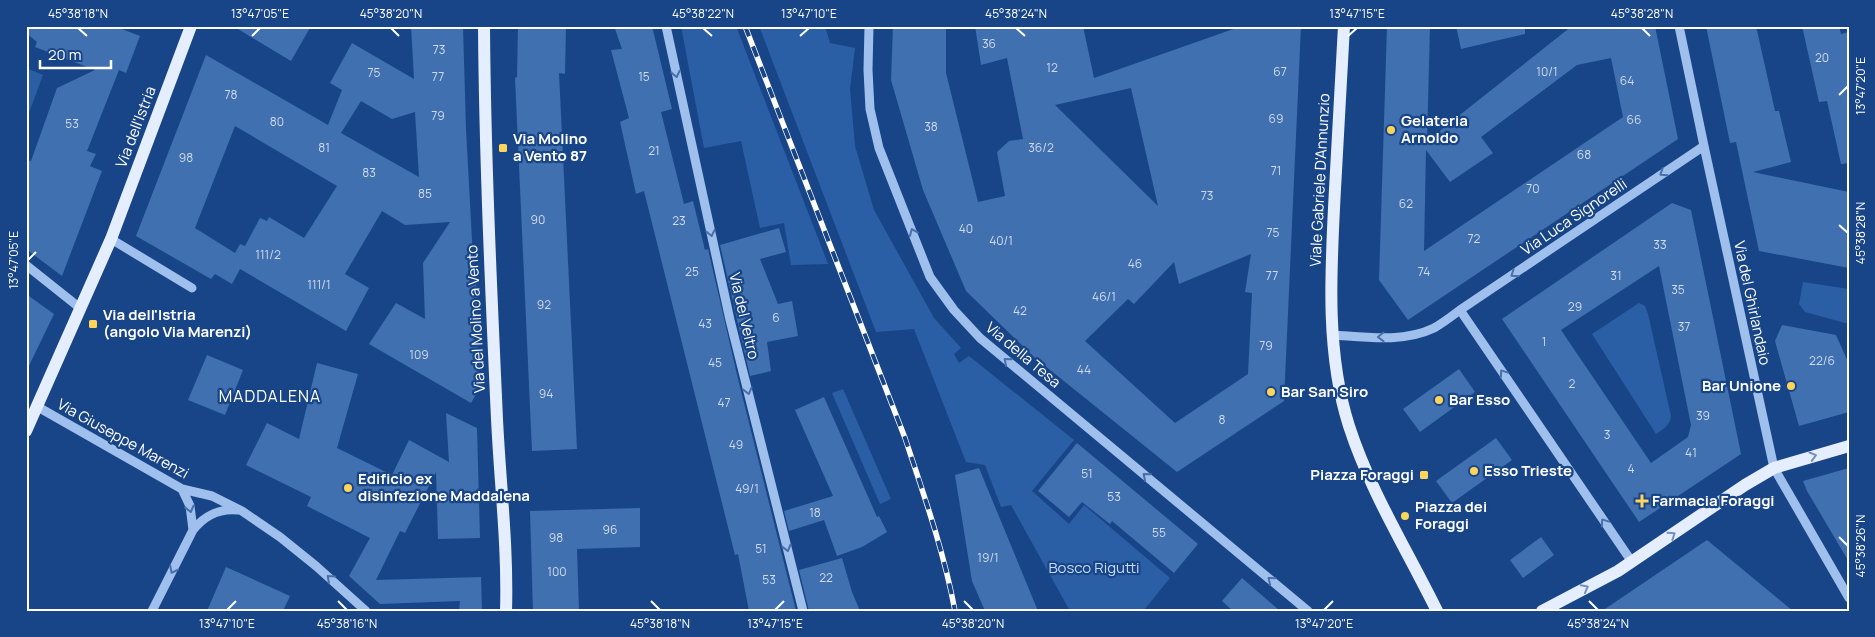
<svg xmlns="http://www.w3.org/2000/svg" width="1875" height="637" viewBox="0 0 1875 637" font-family="Manrope,sans-serif">
  <style>
    .green { fill: #2b5fa5 }
    .building { fill: #4070b0; fill-rule: evenodd }
    .lines { fill: none; stroke-linecap: round; stroke-linejoin: round }
    .minor { stroke: #9fc0ed; stroke-width: 9 }
    .major { stroke: #e5eeff; stroke-width: 12 }
    .rail-casing { stroke: #fff; stroke-width: 5.5 }
    .rail { stroke: #184587; stroke-width: 4; stroke-dasharray: 11; stroke-linecap: butt }
    .oneway { stroke: #4770ab }
    .oneway2 { stroke: #7491bd }
    .ticks { fill: none; stroke: #fff; stroke-width: 2 }
    .poi-dot { fill: #ffd45b; stroke: #184587; stroke-width: 2 }
    .labels { text-anchor: middle; stroke-width: 4.5; stroke-linejoin: round; paint-order: stroke }
    .number-label { font-size: 12px; fill: #cfdbeb }
    .poi-label { font-size: 15px; font-weight: bold; fill: #fff; stroke: #184587; text-anchor: start }
    .street-label { font-size: 15px; fill: #fff; stroke: #184587 }
    .park-label { font-size: 15px; fill: #c4dbfa; stroke: #184587 }
    .neighbourhood-label { font-size: 16px; letter-spacing: 1px; fill: #fff; stroke: #184587 }
    .neatline { fill: none; stroke: #fff; stroke-width: 2 }
    .ticks-label { font-size: 12px; text-anchor: middle; fill: #fff }
  </style>
  <rect width="100%" height="100%" fill="#184587"/>
  <!-- green -->
  <path class="green" d="M681,26H736L828,264L791,265L784,223L760,228L741,141L704,148Z
    M759,26H825L830,43L855,48L850,89L855,146L874,210L934,318L961,348L954,354L959,363L969,356L1074,440L1032,491L1069,524L1084,505L1170,578L1144,610L1070,611L1011,505L1001,507L985,465L966,462L914,329L876,332Z
    M26,68L43,75L26,121Z
    M1803,282L1849,289V324L1805,312L1799,304Z
    M1639,303L1645,306L1648,314L1671,416C1670,425 1664,429 1656,434L1592,334Z
    M843,389L891,499L880,504L832,393Z"/>
  <!-- building -->
  <path class="building" d="M26,26H114L140,36L126,73L119,70L87,151L96,154L90,166L102,171L62,276L26,249V160L31,161L57,88L95,70L35,47L37,42L26,33Z
    M233,26H311L291,61Z
    M411,26H463L466,129L474,277L476,278L478,322V342L481,386L471,403L369,344L396,303L425,319L423,263L450,222L405,225L382,211L345,274L369,288L346,331L240,269L232,284L215,274L211,279L136,236L206,55L328,125L342,90L330,83L352,43L414,79ZM361,101L392,119L415,112L419,177L341,133ZM235,126L337,186L304,238L269,217L267,221L260,218L245,246L240,244L235,253L195,228Z
    M518,26H566L565,74L559,73L577,449L532,451L515,78L517,77Z
    M614,26H652L672,109L661,112L684,204L693,201L705,250L708,249L738,379L796,611H749L738,554L735,555L644,191L636,194L620,122L629,118L611,50L622,49Z
    M893,26H946V73L978,202L1005,196L997,152L1009,141L1023,139L1007,58L981,65L975,26H1083L1094,78L1242,26H1301L1284,401L1177,472L1034,357L966,291L923,190L891,80ZM1131,88L1158,206L1055,105ZM1251,254L1245,292L1252,293L1248,374L1175,423L1085,341L1128,299L1134,304L1174,262L1179,284Z
    M1387,26H1430L1427,141L1572,26H1655L1678,139L1408,320L1379,280ZM1611,58L1623,117L1424,251L1426,150L1450,182L1493,153L1481,137L1577,65Z
    M1456,26H1525V34L1461,49Z
    M1706,26H1756L1775,111H1779L1791,162L1753,172L1849,192V268L1759,251L1736,142L1730,143Z
    M1802,26H1839L1841,34L1849,32V163L1841,164L1827,101L1819,102Z
    M1672,203L1691,210L1741,454L1639,522L1502,319ZM1659,266L1691,425L1688,437L1651,463L1561,330Z
    M779,228L786,252L760,259L778,304L792,301L798,336L767,342L771,371L750,376L720,245Z
    M26,294L54,314L26,372Z
    M1782,325L1836,335L1849,364V412L1799,426L1775,341Z
    M207,355L243,370L225,415L188,400Z
    M317,363L358,374L337,448L392,475L409,440L449,462L446,413L477,428L480,538L438,539L436,472L405,533L400,531L376,580L481,577L482,611H459L460,601L380,604L349,576L370,538L307,506L311,497L246,465L267,423L299,439Z
    M1459,369L1475,392L1420,432L1403,409Z
    M824,397L877,517L879,516L887,532L862,547L837,556L824,520L789,531L784,511L833,496L795,410Z
    M1496,438L1512,460L1452,503L1436,481Z
    M1077,443L1198,544L1174,573L1112,521L1110,524L1082,502L1069,517L1038,491Z
    M979,468L1038,611H985L972,581L955,475Z
    M1849,468V562L1807,491L1803,481Z
    M640,508V547L577,549L579,611H533L530,511Z
    M1541,537L1554,555L1523,578L1510,560Z
    M1707,540L1793,611H1602Z
    M842,558L852,592L860,611H809L799,570Z
    M226,567L290,596L283,611H207Z
    M1242,578L1280,611H1233L1222,601Z"/>
  <g class="lines">
    <!-- minor -->
    <path class="minor" d="M666,26L730,320L803,611
      M869,26L868,70L870,109L879,148L930,277L954,310L980,338L1308,611
      M1679,26L1704,146L1774,468L1849,598
      M111,239L192,288
      M26,265L80,308
      M1460,310L1704,146
      M1333,335C1365,337 1403,343 1434,328C1443,323 1452,316 1460,310L1632,562
      M38,407L182,489L212,496L242,511L280,537L316,566L366,611
      M182,489L190,506L193,530
      M152,611L193,530C204,516 220,508 238,510"/>
    <!-- major -->
    <path class="major" d="M484,26C485,157 491,288 497,419C500,483 508,547 506,611
      M1344,26C1341,81 1338,135 1335,189C1331,267 1325,351 1349,426C1370,491 1407,550 1437,611
      M26,431L111,239L191,26
      M1542,611L1618,571L1745,485L1774,468L1849,446"/>
    <!-- rail casing -->
    <g class="rail-casing">
      <path id="rail" d="M745,26L905,438C924,495 944,552 955,611"/>
    </g>
    <!-- rail -->
    <use href="#rail" class="rail"/>
  </g>
  <!-- one-way arrows -->
  <defs><path id="oneway-chevron" d="M-2-3.5L2.5 0L-2 3.5" fill="none" stroke-width="1.6" stroke-linecap="round" stroke-linejoin="round" transform="scale(1.25)"/></defs>
  <g class="oneway">
    <use href="#oneway-chevron" transform="translate(676 74) rotate(78)"/>
    <use href="#oneway-chevron" transform="translate(1663 173) rotate(147)"/>
    <use href="#oneway-chevron" transform="translate(913 232) rotate(-112)"/>
    <use href="#oneway-chevron" transform="translate(711 233) rotate(78)"/>
    <use href="#oneway-chevron" transform="translate(1514 274) rotate(146)"/>
    <use href="#oneway-chevron" transform="translate(1381 337) rotate(179)"/>
    <use href="#oneway-chevron" transform="translate(1007 361) rotate(-140)"/>
    <use href="#oneway-chevron" transform="translate(1503 373) rotate(-124)"/>
    <use href="#oneway-chevron" transform="translate(748 391) rotate(76)"/>
    <use href="#oneway-chevron" transform="translate(1146 476) rotate(-140)"/>
    <use href="#oneway-chevron" transform="translate(190 509) rotate(76)"/>
    <use href="#oneway-chevron" transform="translate(1604 522) rotate(-124)"/>
    <use href="#oneway-chevron" transform="translate(787 548) rotate(76)"/>
    <use href="#oneway-chevron" transform="translate(173 570) rotate(117)"/>
    <use href="#oneway-chevron" transform="translate(330 578) rotate(-138)"/>
    <use href="#oneway-chevron" transform="translate(1271 580) rotate(-140)"/>
  </g>
  <g class="oneway2">
    <use href="#oneway-chevron" transform="translate(1813 456) rotate(-16)"/>
    <use href="#oneway-chevron" transform="translate(1672 535) rotate(-34)"/>
    <use href="#oneway-chevron" transform="translate(1585 588) rotate(-28)"/>
  </g>
  <!-- ticks -->
  <path class="ticks" d="M78,28L87,36M391,28L399,36M703,28L712,36M1016,28L1025,36M1642,28L1650,36M252,36L260,28M800,36L809,28M1348,36L1357,28M1839,95L1848,86M1839,225L1848,233M28,260L36,252M1839,537L1848,546M338,601L347,610M651,601L660,610M964,601L973,610M1589,601L1598,610M227,610L236,601M775,610L784,601M1324,610L1333,601"/>
  <!-- markers -->
  <g class="poi-dot">
    <circle cx="1391" cy="130" r="5"/>
    <rect x="498" y="143" width="10" height="10" rx="2.5"/>
    <rect x="88" y="319" width="10" height="10" rx="2.5"/>
    <circle cx="1791" cy="386" r="5"/>
    <circle cx="1271" cy="392" r="5"/>
    <circle cx="1439" cy="400" r="5"/>
    <circle cx="1474" cy="471" r="5"/>
    <rect x="1419" y="470" width="10" height="10" rx="2.5"/>
    <circle cx="348" cy="488" r="5"/>
    <path d="M1639.5 493.5h5v5h5v5h-5v5h-5v-5h-5v-5h5z"/>
    <circle cx="1405" cy="516" r="5"/>
  </g>
  <g class="labels">
    <!-- number labels -->
    <g class="number-label">
      <text x="989" y="48">36</text>
      <text x="439" y="54">73</text>
      <text x="1822" y="62">20</text>
      <text x="1052" y="72">12</text>
      <text x="1280" y="76">67</text>
      <text x="1547" y="76">10/1</text>
      <text x="374" y="77">75</text>
      <text x="438" y="81">77</text>
      <text x="644" y="81">15</text>
      <text x="1627" y="85">64</text>
      <text x="231" y="99">78</text>
      <text x="438" y="120">79</text>
      <text x="1276" y="123">69</text>
      <text x="1634" y="124">66</text>
      <text x="277" y="126">80</text>
      <text x="72" y="128">53</text>
      <text x="931" y="131">38</text>
      <text x="324" y="152">81</text>
      <text x="1041" y="152">36/2</text>
      <text x="654" y="155">21</text>
      <text x="1584" y="159">68</text>
      <text x="186" y="162">98</text>
      <text x="1276" y="175">71</text>
      <text x="369" y="177">83</text>
      <text x="1533" y="193">70</text>
      <text x="425" y="198">85</text>
      <text x="1207" y="200">73</text>
      <text x="1406" y="208">62</text>
      <text x="538" y="224">90</text>
      <text x="679" y="225">23</text>
      <text x="966" y="233">40</text>
      <text x="1273" y="237">75</text>
      <text x="1474" y="243">72</text>
      <text x="1001" y="245">40/1</text>
      <text x="1660" y="249">33</text>
      <text x="268" y="259">111/2</text>
      <text x="1135" y="268">46</text>
      <text x="692" y="276">25</text>
      <text x="1424" y="276">74</text>
      <text x="1272" y="280">77</text>
      <text x="1616" y="280">31</text>
      <text x="319" y="289">111/1</text>
      <text x="1678" y="294">35</text>
      <text x="1104" y="301">46/1</text>
      <text x="544" y="309">92</text>
      <text x="1575" y="311">29</text>
      <text x="1020" y="315">42</text>
      <text x="776" y="322">6</text>
      <text x="705" y="328">43</text>
      <text x="1684" y="331">37</text>
      <text x="1544" y="346">1</text>
      <text x="1266" y="350">79</text>
      <text x="419" y="359">109</text>
      <text x="1822" y="365">22/6</text>
      <text x="715" y="367">45</text>
      <text x="1084" y="374">44</text>
      <text x="1572" y="388">2</text>
      <text x="546" y="398">94</text>
      <text x="724" y="407">47</text>
      <text x="1703" y="420">39</text>
      <text x="1222" y="424">8</text>
      <text x="1607" y="439">3</text>
      <text x="736" y="449">49</text>
      <text x="1691" y="457">41</text>
      <text x="1631" y="473">4</text>
      <text x="1087" y="478">51</text>
      <text x="747" y="493">49/1</text>
      <text x="1114" y="501">53</text>
      <text x="815" y="517">18</text>
      <text x="610" y="534">96</text>
      <text x="1159" y="537">55</text>
      <text x="556" y="542">98</text>
      <text x="761" y="553">51</text>
      <text x="988" y="562">19/1</text>
      <text x="557" y="576">100</text>
      <text x="826" y="582">22</text>
      <text x="769" y="584">53</text>
    </g>
    <!-- poi labels -->
    <g class="poi-label">
      <text x="1401" y="126">Gelateria<tspan x="1401" dy="17">Arnoldo</tspan></text>
      <text x="513" y="144">Via Molino<tspan x="513" dy="17">a Vento 87</tspan></text>
      <text x="103" y="320">Via dell'Istria<tspan x="103" dy="17">(angolo Via Marenzi)</tspan></text>
      <text x="1781" y="391" text-anchor="end">Bar Unione</text>
      <text x="1281" y="397">Bar San Siro</text>
      <text x="1449" y="405">Bar Esso</text>
      <text x="1484" y="476">Esso Trieste</text>
      <text x="1414" y="480" text-anchor="end">Piazza Foraggi</text>
      <text x="358" y="484">Edificio ex<tspan x="358" dy="17">disinfezione Maddalena</tspan></text>
      <text x="1652" y="506">Farmacia Foraggi</text>
      <text x="1415" y="512">Piazza dei<tspan x="1415" dy="17">Foraggi</tspan></text>
    </g>
    <!-- street labels -->
    <g class="street-label">
      <text transform="translate(136 127) rotate(-69)" y="5">Via dell'Istria</text>
      <text transform="translate(1320 180) rotate(-87)" y="5">Viale Gabriele D'Annunzio</text>
      <text transform="translate(1574 217) rotate(-34)" y="5">Via Luca Signorelli</text>
      <text transform="translate(1752 303) rotate(78)" y="5">Via del Ghirlandaio</text>
      <text transform="translate(744 316) rotate(77)" y="5">Via del Veltro</text>
      <text transform="translate(476 319) rotate(-93)" y="5">Via del Molino a Vento</text>
      <text transform="translate(1023 355) rotate(40)" y="5">Via della Tesa</text>
      <text transform="translate(123 439) rotate(29)" y="5">Via Giuseppe Marenzi</text>
    </g>
    <!-- park labels -->
    <g class="park-label">
      <text x="1094" y="573">Bosco Rigutti</text>
    </g>
    <!-- neighbourhood labels -->
    <g class="neighbourhood-label">
      <text x="270" y="402">MADDALENA</text>
    </g>
  </g>
  <!-- border -->
  <rect width="1875" height="637" fill="none" stroke="#184587" stroke-width="55"/>
  <!-- scale -->
  <path d="M40 60v8h71v-8" fill="none" stroke="#ffffff" stroke-width="2.5"/>
  <text x="48" y="60" font-size="15" fill="#ffffff" stroke="#184587" stroke-width="4" paint-order="stroke">20 m</text>
  <rect x="28" y="28" width="1820" height="582" class="neatline"/>
  <g class="ticks-label">
    <text x="78" y="18">45°38'18"N</text>
    <text x="260" y="18">13°47'05"E</text>
    <text x="391" y="18">45°38'20"N</text>
    <text x="703" y="18">45°38'22"N</text>
    <text x="809" y="18">13°47'10"E</text>
    <text x="1016" y="18">45°38'24"N</text>
    <text x="1357" y="18">13°47'15"E</text>
    <text x="1642" y="18">45°38'28"N</text>
    <text transform="translate(1861 86) rotate(-90)" y="4">13°47'20"E</text>
    <text transform="translate(1861 233) rotate(-90)" y="4">45°38'28"N</text>
    <text transform="translate(14 260) rotate(-90)" y="4">13°47'05"E</text>
    <text transform="translate(1861 546) rotate(-90)" y="4">45°38'26"N</text>
    <text x="227" y="628">13°47'10"E</text>
    <text x="347" y="628">45°38'16"N</text>
    <text x="660" y="628">45°38'18"N</text>
    <text x="775" y="628">13°47'15"E</text>
    <text x="973" y="628">45°38'20"N</text>
    <text x="1324" y="628">13°47'20"E</text>
    <text x="1598" y="628">45°38'24"N</text>
  </g>
</svg>
